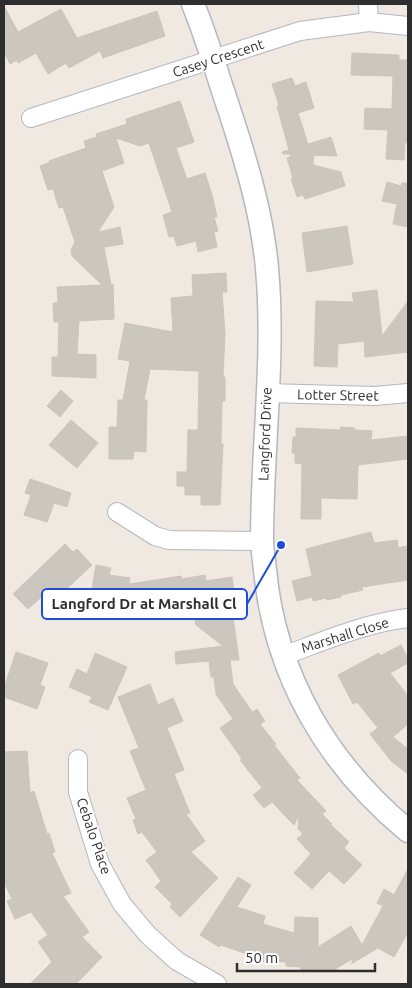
<svg xmlns="http://www.w3.org/2000/svg" width="412" height="988" viewBox="0 0 412 988" font-family="Ubuntu,sans-serif">
  <style>
    .building { fill: #cbc7bf; stroke: #cbc5ba }
    .lines { fill: none; stroke-linecap: round; stroke-linejoin: round }
    .minor-casing { stroke: #b4b7c1; stroke-width: 20 }
    .tertiary-casing { stroke: #b4b7c1; stroke-width: 25 }
    .minor { stroke: #fff; stroke-width: 18 }
    .tertiary { stroke: #fff; stroke-width: 22 }
    .labels { text-anchor: middle; stroke-width: 4; stroke-linejoin: round; paint-order: stroke }
    .street-label { font-size: 14px; fill: #2e2e2e; stroke: #fff }
    .leader { fill: none; stroke: #1d4ed8; stroke-width: 2 }
    .callout-dot { fill: #1d4ed8; stroke: #fff; stroke-width: 2 }
    .callout { fill: #fff; stroke: #1d4ed8; stroke-width: 2 }
    .callout-label { font-size: 15px; text-anchor: middle; font-weight: bold; fill: #2e2e2e }
  </style>
  <rect width="100%" height="100%" fill="#efe9e1"/>
  <!-- building -->
  <path class="building" d="M4,6L18,32L61,9L77,38L157,11L165,36L103,58L100,51L69,68L66,63L48,74L36,53L18,63L17,60L10,64L4,52Z
    M352,53L399,55V60H408V126L407,142H405L404,160L386,159L388,130L364,129L365,108L392,109L393,76L351,75Z
    M292,78L295,86L306,82L314,108L298,113L308,144L331,137L337,156L314,155L313,165L341,172L345,186L305,199L303,195L297,197L291,179L293,178L287,158L291,156L290,154H283L282,152L289,150L277,106L279,105L272,84Z
    M180,101L194,142L176,148L187,179L205,173L212,195L217,217H214L218,231L214,232L217,247L198,252L196,241L177,246L174,236L169,237L163,215L172,212L149,143L140,146L116,138L124,163L102,171L114,207L98,232L120,227L123,244L104,247L111,285L113,284L114,319L79,321L77,354L96,355V378L52,376V357H58L59,322H54L53,303H58L57,287L102,285L72,256L71,250L75,242L63,207L59,208L53,189L48,190L40,166L50,162L49,161L86,148L84,141L97,137L96,134L127,124L126,119Z
    M387,182L401,186L402,183H408V227L393,224L397,204L382,201Z
    M347,226L353,264L307,272L302,233Z
    M226,273L227,292H222L225,334L223,377H225V401H222L221,444H223L220,505H201V495H185V486H177V472H187L188,430H198L199,371L150,369L144,400H147L146,452L134,451L133,459H109V427H117L118,400H123L130,361L118,359L125,323L173,332L171,298L193,296L192,275Z
    M377,290L382,336L408,301V352L365,357L364,341L338,344L337,367L314,366L316,301L354,302L352,293Z
    M61,390L73,401L60,417L47,406Z
    M71,420L98,443L77,468L49,445Z
    M341,427L355,428V430L372,431L371,440L408,436V459L358,465L357,499L321,498V519H301L302,464L295,463V453H292L293,437H296V428L340,430Z
    M30,479L71,493L67,507L54,503L47,522L24,515L31,495L25,493Z
    M371,532L374,543L397,540L398,548L406,546L408,562V580L362,587L363,590L341,595V597L327,600L326,598L313,601L312,597L297,601L292,581L312,576L306,549Z
    M65,544L73,552L77,549L92,565L56,599L48,591L28,609L13,594Z
    M96,565L111,568L109,575L130,578L129,584L181,576L182,579L205,575L206,581L232,577L237,617H233L239,660H230L233,684L252,712L257,709L265,721L260,724L276,744L274,745L300,778L297,780L326,811L322,814L332,824L331,825L349,842L344,848L362,865L344,884L329,871L312,889L294,873L311,854L297,839L303,834L298,829L299,815L294,825L272,802L264,808L253,795L262,788L240,760L242,759L220,728L233,719L216,694L214,677H211L209,661L176,664L175,652L223,646L196,625L194,614L173,618L172,613L162,615L159,598L131,602L91,595Z
    M401,645L408,659V663L390,673L408,696V724L393,737L408,749V774L391,761L370,734L378,728L357,702L353,704L338,675L379,653L380,656Z
    M16,652L48,663L40,685L45,687L37,709L4,697V688Z
    M95,653L127,667L108,710L89,702L92,697L69,687L77,669L87,674Z
    M150,684L158,705L173,698L183,721L167,728L184,770L174,774L190,813L186,814L205,841L191,852L218,878L180,917L170,907L172,904L155,887L161,881L146,860L157,852L142,832L138,834L133,820L136,819L127,798L146,790L130,751L139,748L118,697Z
    M27,751L30,793L34,791L47,834L49,833L55,852L52,853L71,893L63,896L89,932L82,937L102,957L76,984H30L52,962L38,942L48,935L31,912L15,919L7,901L12,899L4,882V752Z
    M408,869V932L394,957L378,948L351,964L353,961L352,959L332,971L301,970V967L286,966V962L258,961L246,957L247,954L221,945L219,947L200,935L238,877L251,885L237,907L265,916L263,924L294,933L295,917L318,918V947L351,926L362,945L383,906L377,903L384,889L394,895Z"/>
  <g class="lines">
    <!-- minor casing -->
    <g class="minor-casing">
      <path id="minor" d="M368,4L369,22
        M31,118L300,31L369,22L408,26
        M267,393L375,396L408,393
        M117,512L155,536L169,540L262,541
        M283,656C324,641 365,623 408,618
        M78,759V792L100,864L122,904L148,935L177,961L217,984"/>
    </g>
    <!-- tertiary casing -->
    <g class="tertiary-casing">
      <path id="tertiary" d="M193,4C207,38 217,74 229,109C246,161 262,213 267,268C275,357 262,449 262,539C262,549 264,559 265,570C275,675 327,764 408,831"/>
    </g>
    <!-- minor -->
    <use href="#minor" class="minor"/>
    <!-- tertiary -->
    <use href="#tertiary" class="tertiary"/>
  </g>
  <g class="labels">
    <!-- street labels -->
    <g class="street-label">
      <text transform="translate(218 58) rotate(-18)" y="5">Casey Crescent</text>
      <text transform="translate(338 395) rotate(1)" y="5">Lotter Street</text>
      <text transform="translate(265 434) rotate(-88)" y="5">Langford Drive</text>
      <text transform="translate(345 635) rotate(-17)" y="5">Marshall Close</text>
      <text transform="translate(94 836) rotate(71)" y="5">Cebalo Place</text>
    </g>
  </g>
  <!-- callouts -->
  <path class="leader" d="M281 545L247 604"/>
  <circle class="callout-dot" cx="281" cy="545" r="5"/>
  <rect class="callout" x="42" y="589" width="205" height="30" rx="5"/>
  <g class="callout-label">
    <text x="144" y="609">Langford Dr at Marshall Cl</text>
  </g>
  <!-- border -->
  <rect width="412" height="988" fill="none" stroke="#2e2e2e" stroke-width="10"/>
  <!-- scale -->
  <path d="M237 963v8h138v-8" fill="none" stroke="#2e2e2e" stroke-width="2.5"/>
  <text x="245" y="963" font-size="15" fill="#2e2e2e" stroke="#ffffff" stroke-width="4" paint-order="stroke">50 m</text>
</svg>
